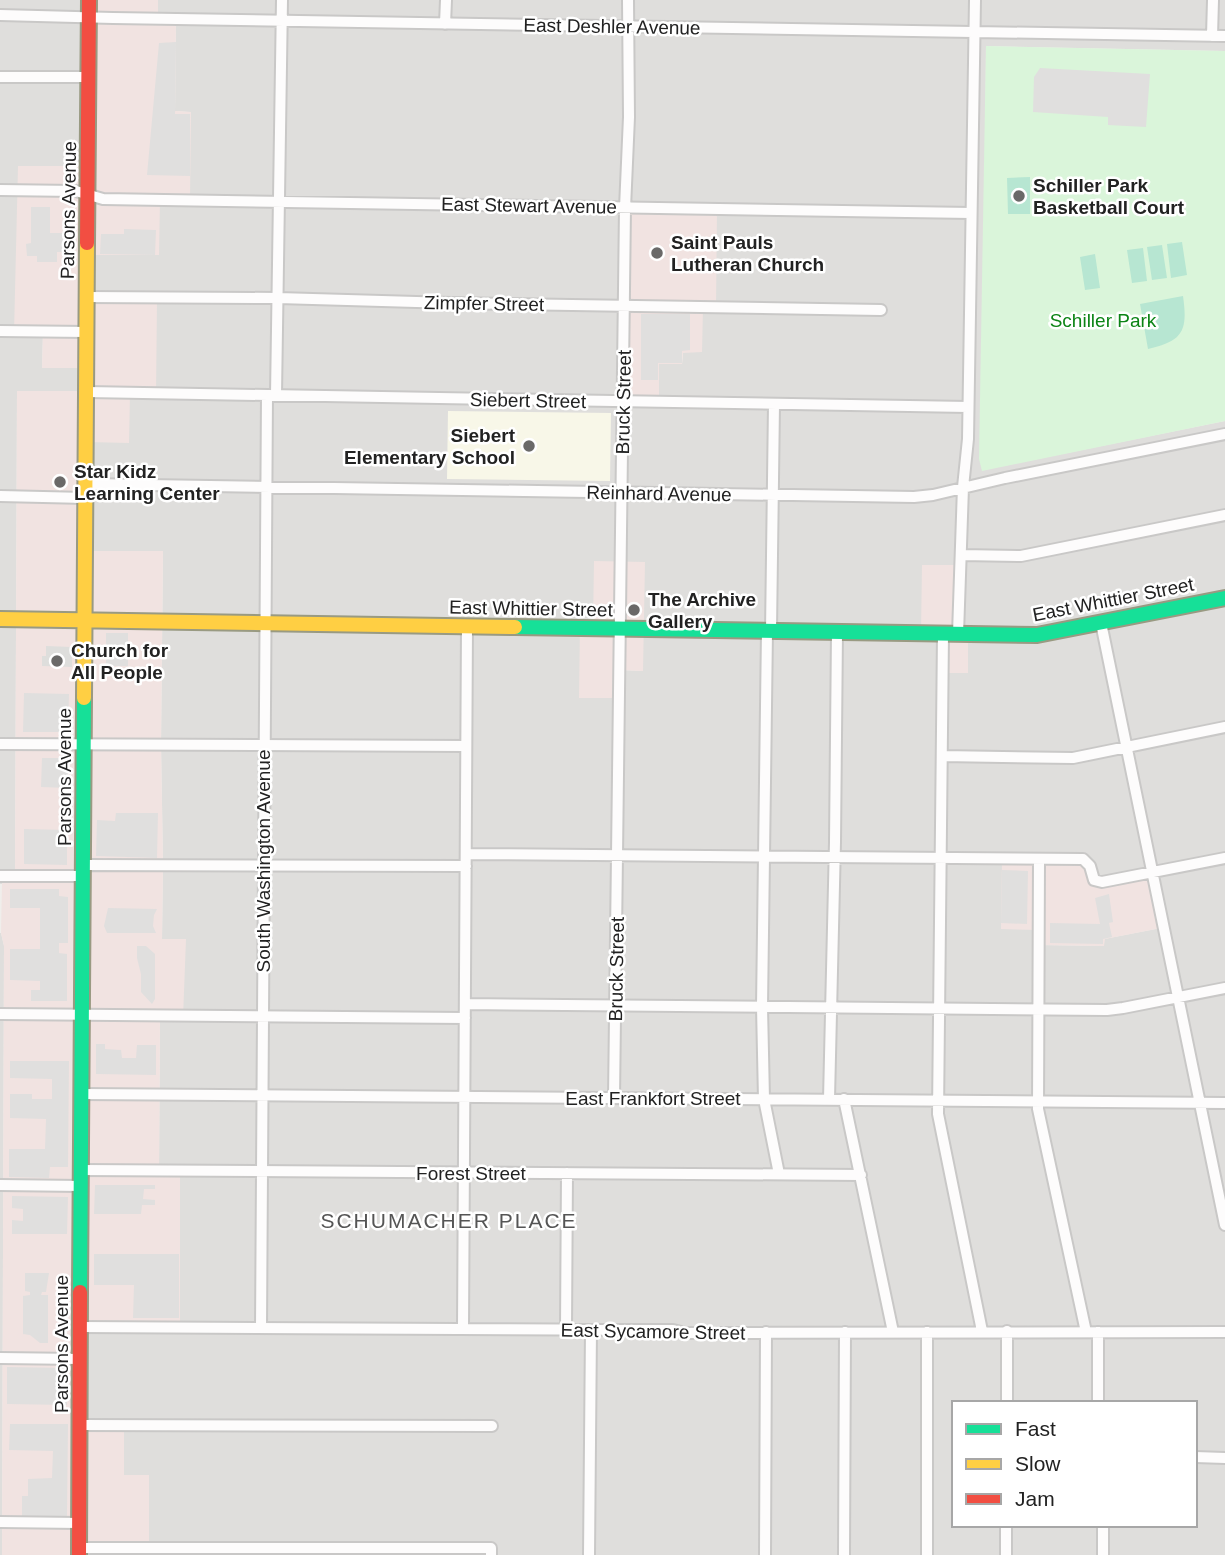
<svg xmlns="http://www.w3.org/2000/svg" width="1225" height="1555" viewBox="0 0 1225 1555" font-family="Arial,sans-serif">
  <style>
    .residential { fill: #dfdedc; fill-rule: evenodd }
    .commercial { fill: #f1e3e1 }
    .education { fill: #f8f7e8 }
    .religious { fill: #dededc }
    .park { fill: #daf5da }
    .pitch { fill: #b7e6d2 }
    .parking { fill: #e0dfde }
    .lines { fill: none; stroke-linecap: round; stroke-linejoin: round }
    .street-casing { stroke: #c9c8c7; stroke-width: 14 }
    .fast-casing { stroke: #999a82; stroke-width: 18 }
    .slow-casing { stroke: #999a82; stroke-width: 18 }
    .jam-casing { stroke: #999a82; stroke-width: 18 }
    .street { stroke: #fdfcfc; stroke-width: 10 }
    .fast { stroke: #16e098; stroke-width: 14 }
    .slow { stroke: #ffcf43; stroke-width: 14 }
    .jam { stroke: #f24e42; stroke-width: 14 }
    .poi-dot { fill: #6a6968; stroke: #fff; stroke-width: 2.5 }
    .labels { text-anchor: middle; stroke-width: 5; stroke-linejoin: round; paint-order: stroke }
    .street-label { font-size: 19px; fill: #222; stroke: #fff }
    .poi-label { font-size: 19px; font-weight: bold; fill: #222; stroke: #fff; text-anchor: start }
    .park-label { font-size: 19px; fill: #0c8416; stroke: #fff }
    .neighbourhood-label { font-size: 21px; letter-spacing: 2px; fill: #555; stroke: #fff }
  </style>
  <rect width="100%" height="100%" fill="#f0eeeb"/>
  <!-- residential -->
  <path class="residential" d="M0,0H89L88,166L18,167L43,332L42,368H89L88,392H17L15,878H5L2,884H0Z
    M158,0H1225V51L986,46L983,470L1225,421V1555H135L149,1476L124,1475L82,1424L79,1327L159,1172L160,1018L186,939H162L163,865L161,744L163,552L86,551L88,255L159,199L190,112L175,111L176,21L158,20ZM717,210L703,308L683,353L682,364H659V402H623ZM593,625L643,671L620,670ZM1161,928L1104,939V946L1038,945V930ZM954,1403H1195V1525H954Z
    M0,933H1L4,946L2,1555H0Z"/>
  <!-- commercial -->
  <path class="commercial" d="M89,0H158V20H176L175,111L191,112L190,200H160L159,255H88L89,297L157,300L156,394H130L129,443L88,442L86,551H163L161,744L163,865L162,939H186L183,1018L160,1019L159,1171L180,1173V1326L80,1327L82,1423L124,1426V1475H149V1549H135V1555H2L4,946L1,933L2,884L5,878H15L17,391H87L88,368H42L43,332L14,333L18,166H88Z
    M625,208L717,210L716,308H703L702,352L683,353L682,364H659V403L623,402Z
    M594,561L645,562L643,671L620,670V698H579L580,625H593Z
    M922,565H961L958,634H968V673H943V634L921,633Z
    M1002,861H1082L1099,884L1150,874L1161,928L1105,939L1104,946L1038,945V930L1001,929Z"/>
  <!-- education -->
  <path class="education" d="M448,411L611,413L610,481L447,479Z"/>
  <!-- religious -->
  <path class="religious" d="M46,646L72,647V667L42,666V656H46Z"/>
  <!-- park -->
  <path class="park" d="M986,46L1225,51V421L982,471L979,459Z"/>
  <!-- pitch -->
  <path class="pitch" d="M1030,177V214H1008L1007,178Z
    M1182,242L1187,275L1171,278L1167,244Z
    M1162,245L1167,278L1152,280L1147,247Z
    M1143,248L1147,281L1132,283L1127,250Z
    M1095,254L1100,288L1085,290L1080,257Z
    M1183,296C1188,331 1183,341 1148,349L1140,304Z"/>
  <!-- parking -->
  <path class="parking" d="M176,42L175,114H190V176L147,175L159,43Z
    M1040,68L1150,74L1146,127L1108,125V117L1033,112L1034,77Z
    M31,207H50V233H64V252H57V262H37V256H27L26,244L31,243Z
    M124,229L156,230L155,255L100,254L101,234H124Z
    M641,314H690V350L682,351V363H658V380H641Z
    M106,633H128V666H106Z
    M24,693L69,694L68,732H23Z
    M42,758H68V788L41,787Z
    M116,813H158L157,858L96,856L97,820L115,821Z
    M24,829L67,830V865L24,864Z
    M1002,870L1028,871L1027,924L1001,923Z
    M10,889H59V896L68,897V943H59V953L67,954V1001H31V990H40V981L10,980V949H40V908H10Z
    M1109,894L1113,922L1109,923L1112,937L1103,939V944L1050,943V923L1100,924L1095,898Z
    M108,908L157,909L154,915L153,926L156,933H107L104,926Z
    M137,946H146L155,954V999L152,1004L141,992V974L137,958Z
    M96,1044H105V1049L121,1050L122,1058H136L137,1045H156V1075L96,1074Z
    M10,1061H69L68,1167H50L49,1178L9,1177V1149H45L46,1119L10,1118V1094H32V1099H52V1079L10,1078Z
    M95,1185H155V1189H144L143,1199L155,1200V1205H142L141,1214H94Z
    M12,1196L68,1197L67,1234H12V1220L23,1221V1209L12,1208Z
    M94,1254H179V1318H133L134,1285H94Z
    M25,1273H49L46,1292H42L41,1295H48V1343H40L30,1335L23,1334V1296L30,1295V1292L25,1291Z
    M7,1367L67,1368V1405L7,1404Z
    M10,1424H68L67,1516H22V1496H28V1479L52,1478L53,1451L9,1450Z"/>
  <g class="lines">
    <!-- street casing -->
    <g class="street-casing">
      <path id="street" d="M0,15L113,18L1225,36
        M445,24L446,0
        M1212,36L1213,0
        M0,77H88
        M0,190L76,191L103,199L971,213
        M86,297L278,298L451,303L881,310
        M0,331L87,332
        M87,392L968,407
        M276,395L282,0
        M86,484L914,497L933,495L1005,478L1225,434
        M0,496L86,498
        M961,555L1021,556L1225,515
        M1101,623L1225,1225
        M767,631L762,1007L764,1099L779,1174
        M771,631L774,404
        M943,634L938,1114L982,1331
        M958,634L963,487L968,439L975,0
        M0,744L466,746
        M942,756L1073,758L1225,727
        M466,854L1083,859L1090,866L1094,880L1102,882L1225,858
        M1039,859L1038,1109L1086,1332
        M83,865L466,866
        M0,876H83
        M465,1004L1107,1010L1123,1008L1225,988
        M0,1014L465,1018
        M82,1094L1225,1103
        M614,1098L625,208L629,117L628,0
        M829,1099L835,842L837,632
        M844,1099L893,1332
        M81,1170L861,1175
        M0,1185L81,1186
        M80,1327L673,1330L685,1333L1225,1332
        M261,1328L267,395
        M463,1329L467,626
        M566,1329L567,1173
        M0,1358L80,1359
        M1007,1403V1331
        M1098,1403V1332
        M80,1425L492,1426
        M1195,1457L1225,1458
        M0,1522L79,1523
        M1103,1525V1555
        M79,1548H491V1555
        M589,1555L591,1330
        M765,1555L766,1332
        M844,1555L845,1332
        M927,1555V1332
        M1006,1555V1525"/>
    </g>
    <!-- fast casing -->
    <g class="fast-casing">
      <path id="fast" d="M515,627L1037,635L1225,598
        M80,1292L84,698"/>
    </g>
    <!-- slow casing -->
    <g class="slow-casing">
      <path id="slow" d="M0,619L515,627
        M84,698L87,243"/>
    </g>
    <!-- jam casing -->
    <g class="jam-casing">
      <path id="jam" d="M87,243L89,0
        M79,1555L80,1292"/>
    </g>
    <!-- street -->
    <use href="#street" class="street"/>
    <!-- fast -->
    <use href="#fast" class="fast"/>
    <!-- slow -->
    <use href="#slow" class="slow"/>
    <!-- jam -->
    <use href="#jam" class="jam"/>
  </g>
  <!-- markers -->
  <g class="poi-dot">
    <circle cx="1019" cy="196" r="7"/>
    <circle cx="657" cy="253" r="7"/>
    <circle cx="529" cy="446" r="7"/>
    <circle cx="60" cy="482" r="7"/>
    <circle cx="634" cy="610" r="7"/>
    <circle cx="57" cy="661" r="7"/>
  </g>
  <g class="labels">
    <!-- street labels -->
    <g class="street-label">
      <text transform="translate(612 26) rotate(1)" y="7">East Deshler Avenue</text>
      <text transform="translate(529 205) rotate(1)" y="7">East Stewart Avenue</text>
      <text transform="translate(68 210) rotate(-89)" y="7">Parsons Avenue</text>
      <text transform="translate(484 303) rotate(1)" y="7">Zimpfer Street</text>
      <text transform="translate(528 400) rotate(1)" y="7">Siebert Street</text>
      <text transform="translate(623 402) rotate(-89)" y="7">Bruck Street</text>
      <text transform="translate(659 493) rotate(1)" y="7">Reinhard Avenue</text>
      <text transform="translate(1113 599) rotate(-11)" y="7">East Whittier Street</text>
      <text transform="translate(531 608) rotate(1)" y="7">East Whittier Street</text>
      <text transform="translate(64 777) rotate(-90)" y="7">Parsons Avenue</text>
      <text transform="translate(263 861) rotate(-90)" y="7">South Washington Avenue</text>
      <text transform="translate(616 969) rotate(-89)" y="7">Bruck Street</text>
      <text x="653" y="1105">East Frankfort Street</text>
      <text x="471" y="1180">Forest Street</text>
      <text transform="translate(653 1331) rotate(1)" y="7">East Sycamore Street</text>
      <text transform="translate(61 1344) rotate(-90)" y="7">Parsons Avenue</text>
    </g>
    <!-- poi labels -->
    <g class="poi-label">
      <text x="1033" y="192">Schiller Park<tspan x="1033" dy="22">Basketball Court</tspan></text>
      <text x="671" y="249">Saint Pauls<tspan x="671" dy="22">Lutheran Church</tspan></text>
      <text x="515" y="442" text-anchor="end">Siebert<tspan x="515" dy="22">Elementary School</tspan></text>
      <text x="74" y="478">Star Kidz<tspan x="74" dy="22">Learning Center</tspan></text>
      <text x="648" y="606">The Archive<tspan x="648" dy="22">Gallery</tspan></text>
      <text x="71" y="657">Church for<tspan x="71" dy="22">All People</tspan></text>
    </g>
    <!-- park labels -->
    <g class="park-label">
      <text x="1103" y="327">Schiller Park</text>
    </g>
    <!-- neighbourhood labels -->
    <g class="neighbourhood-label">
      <text x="449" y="1228">SCHUMACHER PLACE</text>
    </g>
  </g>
  <!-- legend -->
  <rect x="952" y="1401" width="245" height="126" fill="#ffffff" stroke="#a7a7a7" stroke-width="2"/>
  <rect x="966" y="1424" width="35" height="10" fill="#16e098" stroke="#a7a7a7" stroke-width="2"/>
  <text x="1015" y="1436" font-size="21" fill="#222222">Fast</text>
  <rect x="966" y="1459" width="35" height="10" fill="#ffcf43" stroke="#a7a7a7" stroke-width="2"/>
  <text x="1015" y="1471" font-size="21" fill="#222222">Slow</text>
  <rect x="966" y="1494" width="35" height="10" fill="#f24e42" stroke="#a7a7a7" stroke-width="2"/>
  <text x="1015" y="1506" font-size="21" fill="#222222">Jam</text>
</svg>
